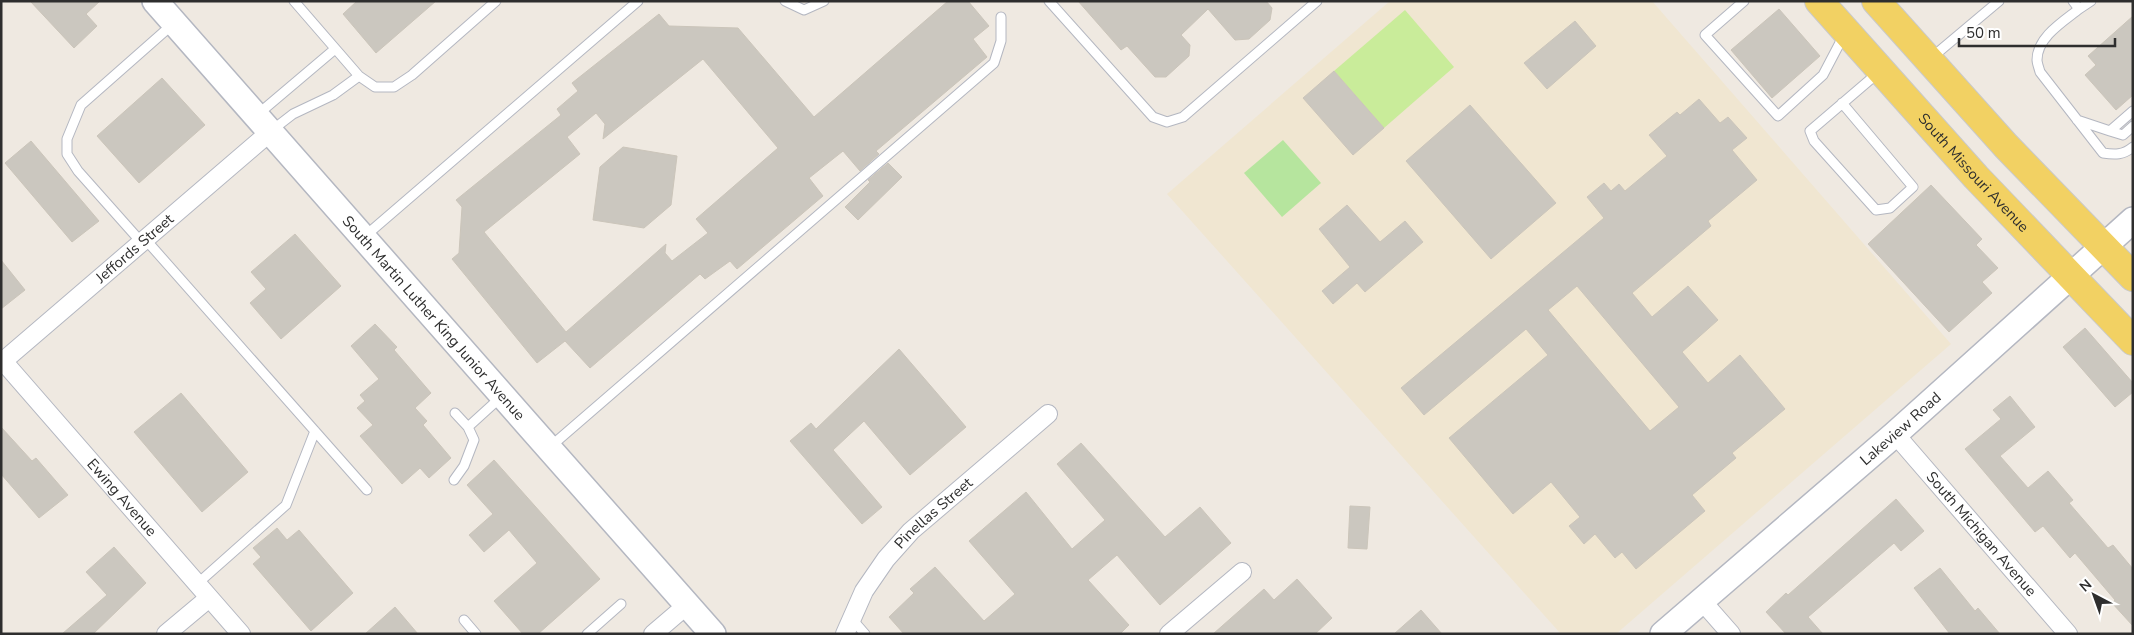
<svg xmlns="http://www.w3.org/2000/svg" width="2134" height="635" viewBox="0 0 2134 635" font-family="'Nunito Sans',sans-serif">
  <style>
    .education { fill: #f0e6d1 }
    .green { fill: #b6e59e }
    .pitch { fill: #c9ec9a }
    .building { fill: #cbc7bf; stroke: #cbc5ba; fill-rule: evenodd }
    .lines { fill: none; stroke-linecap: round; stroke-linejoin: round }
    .lane-casing { stroke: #b4b7c1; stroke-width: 11 }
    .street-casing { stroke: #b4b7c1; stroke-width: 20 }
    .secondary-casing { stroke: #b4b7c1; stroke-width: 28 }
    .primary-casing { stroke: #c9c9c9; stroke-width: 30 }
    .lane { stroke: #fff; stroke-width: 9 }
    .street { stroke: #fff; stroke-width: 18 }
    .secondary { stroke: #fff; stroke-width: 25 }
    .primary { stroke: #f2d163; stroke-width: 28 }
    .labels { text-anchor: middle; stroke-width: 5; stroke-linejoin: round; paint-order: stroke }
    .street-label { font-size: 15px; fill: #2e2e2e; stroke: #fff }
  </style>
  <rect width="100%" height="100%" fill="#efe9e1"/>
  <!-- education -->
  <path class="education" d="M1390,1H1652L1951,344L1616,634H1561L1167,194Z"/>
  <!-- green -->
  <path class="green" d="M1283,140L1321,183L1282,217L1244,173Z"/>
  <!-- pitch -->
  <path class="pitch" d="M1405,10L1454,67L1384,128L1334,71Z"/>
  <!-- building -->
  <path class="building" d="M30,1H100L86,14L97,26L74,48Z
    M357,1H436L376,53L343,14Z
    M948,1H968L989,26L973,39L987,57L876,151L879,154L860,171L843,151L809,178L823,196L737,269L730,261L705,279L700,274L590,368L565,341L537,363L452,259L459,253L462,207L456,200L561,115L557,109L578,91L572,83L659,14L669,26L738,28L814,117ZM703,59L778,148L696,219L708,233L672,261L665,253L666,244L566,332L484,232L580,154L567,137L596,113L605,124L603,139Z
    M1078,1H1266L1272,8L1270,20L1249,39L1235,40L1208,9L1181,35L1190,45L1189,56L1166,77H1155L1127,46L1121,50Z
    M1779,9L1820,56L1772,98L1731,50Z
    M2133,16V95L2116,110L2085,75L2096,65L2088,56Z
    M1575,21L1596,46L1547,89L1524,63Z
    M1334,71L1384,128L1353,155L1303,98Z
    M162,78L205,125L139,183L97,136Z
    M1699,99L1720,123L1728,117L1747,138L1732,150L1757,180L1708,221L1711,226L1632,293L1652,317L1688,286L1718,320L1682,352L1708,383L1740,355L1785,409L1732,453L1736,458L1692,495L1705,511L1636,569L1622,552L1615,558L1595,534L1584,544L1569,526L1580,517L1551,482L1513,514L1449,438L1548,355L1526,329L1424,415L1401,388L1604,218L1587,197L1604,183L1611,191L1619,184L1625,191L1667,156L1649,135L1677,112L1680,115ZM1577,286L1679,407L1650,431L1548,310Z
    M1470,105L1556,203L1491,259L1406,161Z
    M31,141L99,221L72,242L5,163Z
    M623,147L677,156L671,205L644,228L593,220L600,167Z
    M888,163L902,177L858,220L845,207L870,182L868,180Z
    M1931,185L1982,239L1976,245L1998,268L1982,282L1992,293L1949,332L1868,244Z
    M1347,205L1380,242L1405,221L1423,242L1365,292L1357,283L1333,304L1322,291L1350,267L1319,229Z
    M295,234L341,286L281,339L250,303L266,289L251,272Z
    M1,260L25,290L1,309Z
    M375,324L397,347L394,350L431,393L415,408L427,421L423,425L451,458L429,478L420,468L402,484L360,436L373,425L357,408L365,401L360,395L379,379L351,346Z
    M2085,328L2133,383V392L2115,407L2063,347Z
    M899,349L966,427L910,475L864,421L833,450L882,507L862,524L790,441L811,423L816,429Z
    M181,393L248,472L202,512L134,432Z
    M2010,396L2035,427L2000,456L2028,488L2048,471L2073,500L2069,503L2108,548L2113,545L2133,569V626L2112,603L2115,600L2075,553L2070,558L2043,526L2035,532L1965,449L2001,419L1993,410Z
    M1,427L32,461L36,458L68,495L39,518L1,474Z
    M1081,443L1165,537L1200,507L1231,543L1160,605L1117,555L1088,580L1129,625L1120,634H904L889,617L914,593L910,589L935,567L984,621L1015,594L969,541L1026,492L1072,549L1105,520L1057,464Z
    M494,460L600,579L538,634H523L494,601L537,563L509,530L484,552L469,535L493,514L467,485Z
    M1896,499L1924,531L1901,551L1894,543L1808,617L1823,634H1786L1766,612L1786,593L1788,595Z
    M1350,506L1370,507L1367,549L1348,548Z
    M277,528L287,540L299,530L353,593L311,631L253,564L261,557L253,548Z
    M114,547L146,583L93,634H62L107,595L86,572Z
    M1940,568L1975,611L1978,608L2000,634H1950L1914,588Z
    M1297,579L1332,618L1315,634H1213L1264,589L1274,600Z
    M395,607L418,634H365Z
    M1421,610L1442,634H1394Z"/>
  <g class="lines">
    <!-- lane casing -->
    <g class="lane-casing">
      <path id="lane" d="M294,1L359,76L375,87H394L412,75L496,1
        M785,1L804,10L824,1
        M1049,1L1153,117L1167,122L1183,117L1317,1
        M1744,1L1705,35L1778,116L1823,75L1844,35
        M2073,1L2079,9L2091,1
        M2079,9C2064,21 2037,37 2037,60C2037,63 2039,68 2040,72L2103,153C2115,155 2123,155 2133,147
        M1930,59L1999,1
        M1842,103L1913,187L1890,208L1876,210L1814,141L1810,131L1879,72
        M257,115L335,49
        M2077,120L2110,131L2133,111
        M271,131L293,114L333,95L359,76
        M2110,131L2123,135L2133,126
        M364,237L638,1
        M146,240L367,490
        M142,243L78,171L67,154V139L81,105L174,23
        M455,413L468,427L501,397
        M550,447L994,63L1001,41V17
        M454,480L464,466L474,440L468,427
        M197,584L286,505L315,431
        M852,619L865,634
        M464,620L476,634
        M587,634L621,604"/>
    </g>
    <!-- street casing -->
    <g class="street-casing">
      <g id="street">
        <path id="s1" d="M3,361L241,634"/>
        <path id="s2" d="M1,363L269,133"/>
        <path id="s3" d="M1895,434L2068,634"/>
        <path d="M1702,601L1731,634"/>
        <path d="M166,634L209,598"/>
        <path d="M653,634L687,605"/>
        <path id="s4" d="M845,634L864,591L886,559L911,531L1048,414"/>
        <path d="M1169,634L1242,572"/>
      </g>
    </g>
    <!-- secondary casing -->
    <g class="secondary-casing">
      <g id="secondary">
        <path id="s5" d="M155,1C340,213 527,423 713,634"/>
        <path id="s6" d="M1663,634L1895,434L2133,220"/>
      </g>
    </g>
    <!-- primary casing -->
    <g class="primary-casing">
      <g id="primary">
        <path id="s7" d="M1819,1L1976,177L2133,341"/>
        <path d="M1876,1L2006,146L2133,277"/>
      </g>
    </g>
    <!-- lane -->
    <use href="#lane" class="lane"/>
    <!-- street -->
    <use href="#street" class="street"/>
    <!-- secondary -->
    <use href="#secondary" class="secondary"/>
    <!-- primary -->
    <use href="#primary" class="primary"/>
  </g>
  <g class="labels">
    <!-- street labels -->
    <g class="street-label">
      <text dy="5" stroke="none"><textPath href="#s7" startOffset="231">South Missouri Avenue</textPath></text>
      <text dy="5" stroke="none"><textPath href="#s2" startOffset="176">Jeffords Street</textPath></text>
      <text dy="5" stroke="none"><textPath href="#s5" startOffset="422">South Martin Luther King Junior Avenue</textPath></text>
      <text dy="5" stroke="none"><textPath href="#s6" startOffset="314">Lakeview Road</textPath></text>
      <text dy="5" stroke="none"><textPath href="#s1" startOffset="181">Ewing Avenue</textPath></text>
      <text dy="5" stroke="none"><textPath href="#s4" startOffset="152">Pinellas Street</textPath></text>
      <text dy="5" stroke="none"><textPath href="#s3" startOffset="132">South Michigan Avenue</textPath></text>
    </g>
  </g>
  <!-- border -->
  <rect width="2134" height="635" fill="none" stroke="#2e2e2e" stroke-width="5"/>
  <!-- north arrow -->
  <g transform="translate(2094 595) rotate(319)" stroke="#ffffff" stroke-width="4" paint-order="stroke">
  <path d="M0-4L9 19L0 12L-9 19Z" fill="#2e2e2e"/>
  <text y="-8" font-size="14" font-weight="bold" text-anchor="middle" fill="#2e2e2e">N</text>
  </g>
  <!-- scale -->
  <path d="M1959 38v8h156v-8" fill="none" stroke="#2e2e2e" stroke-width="2.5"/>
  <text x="1966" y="38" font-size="15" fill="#2e2e2e" stroke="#ffffff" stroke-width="4" paint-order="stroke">50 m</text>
</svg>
